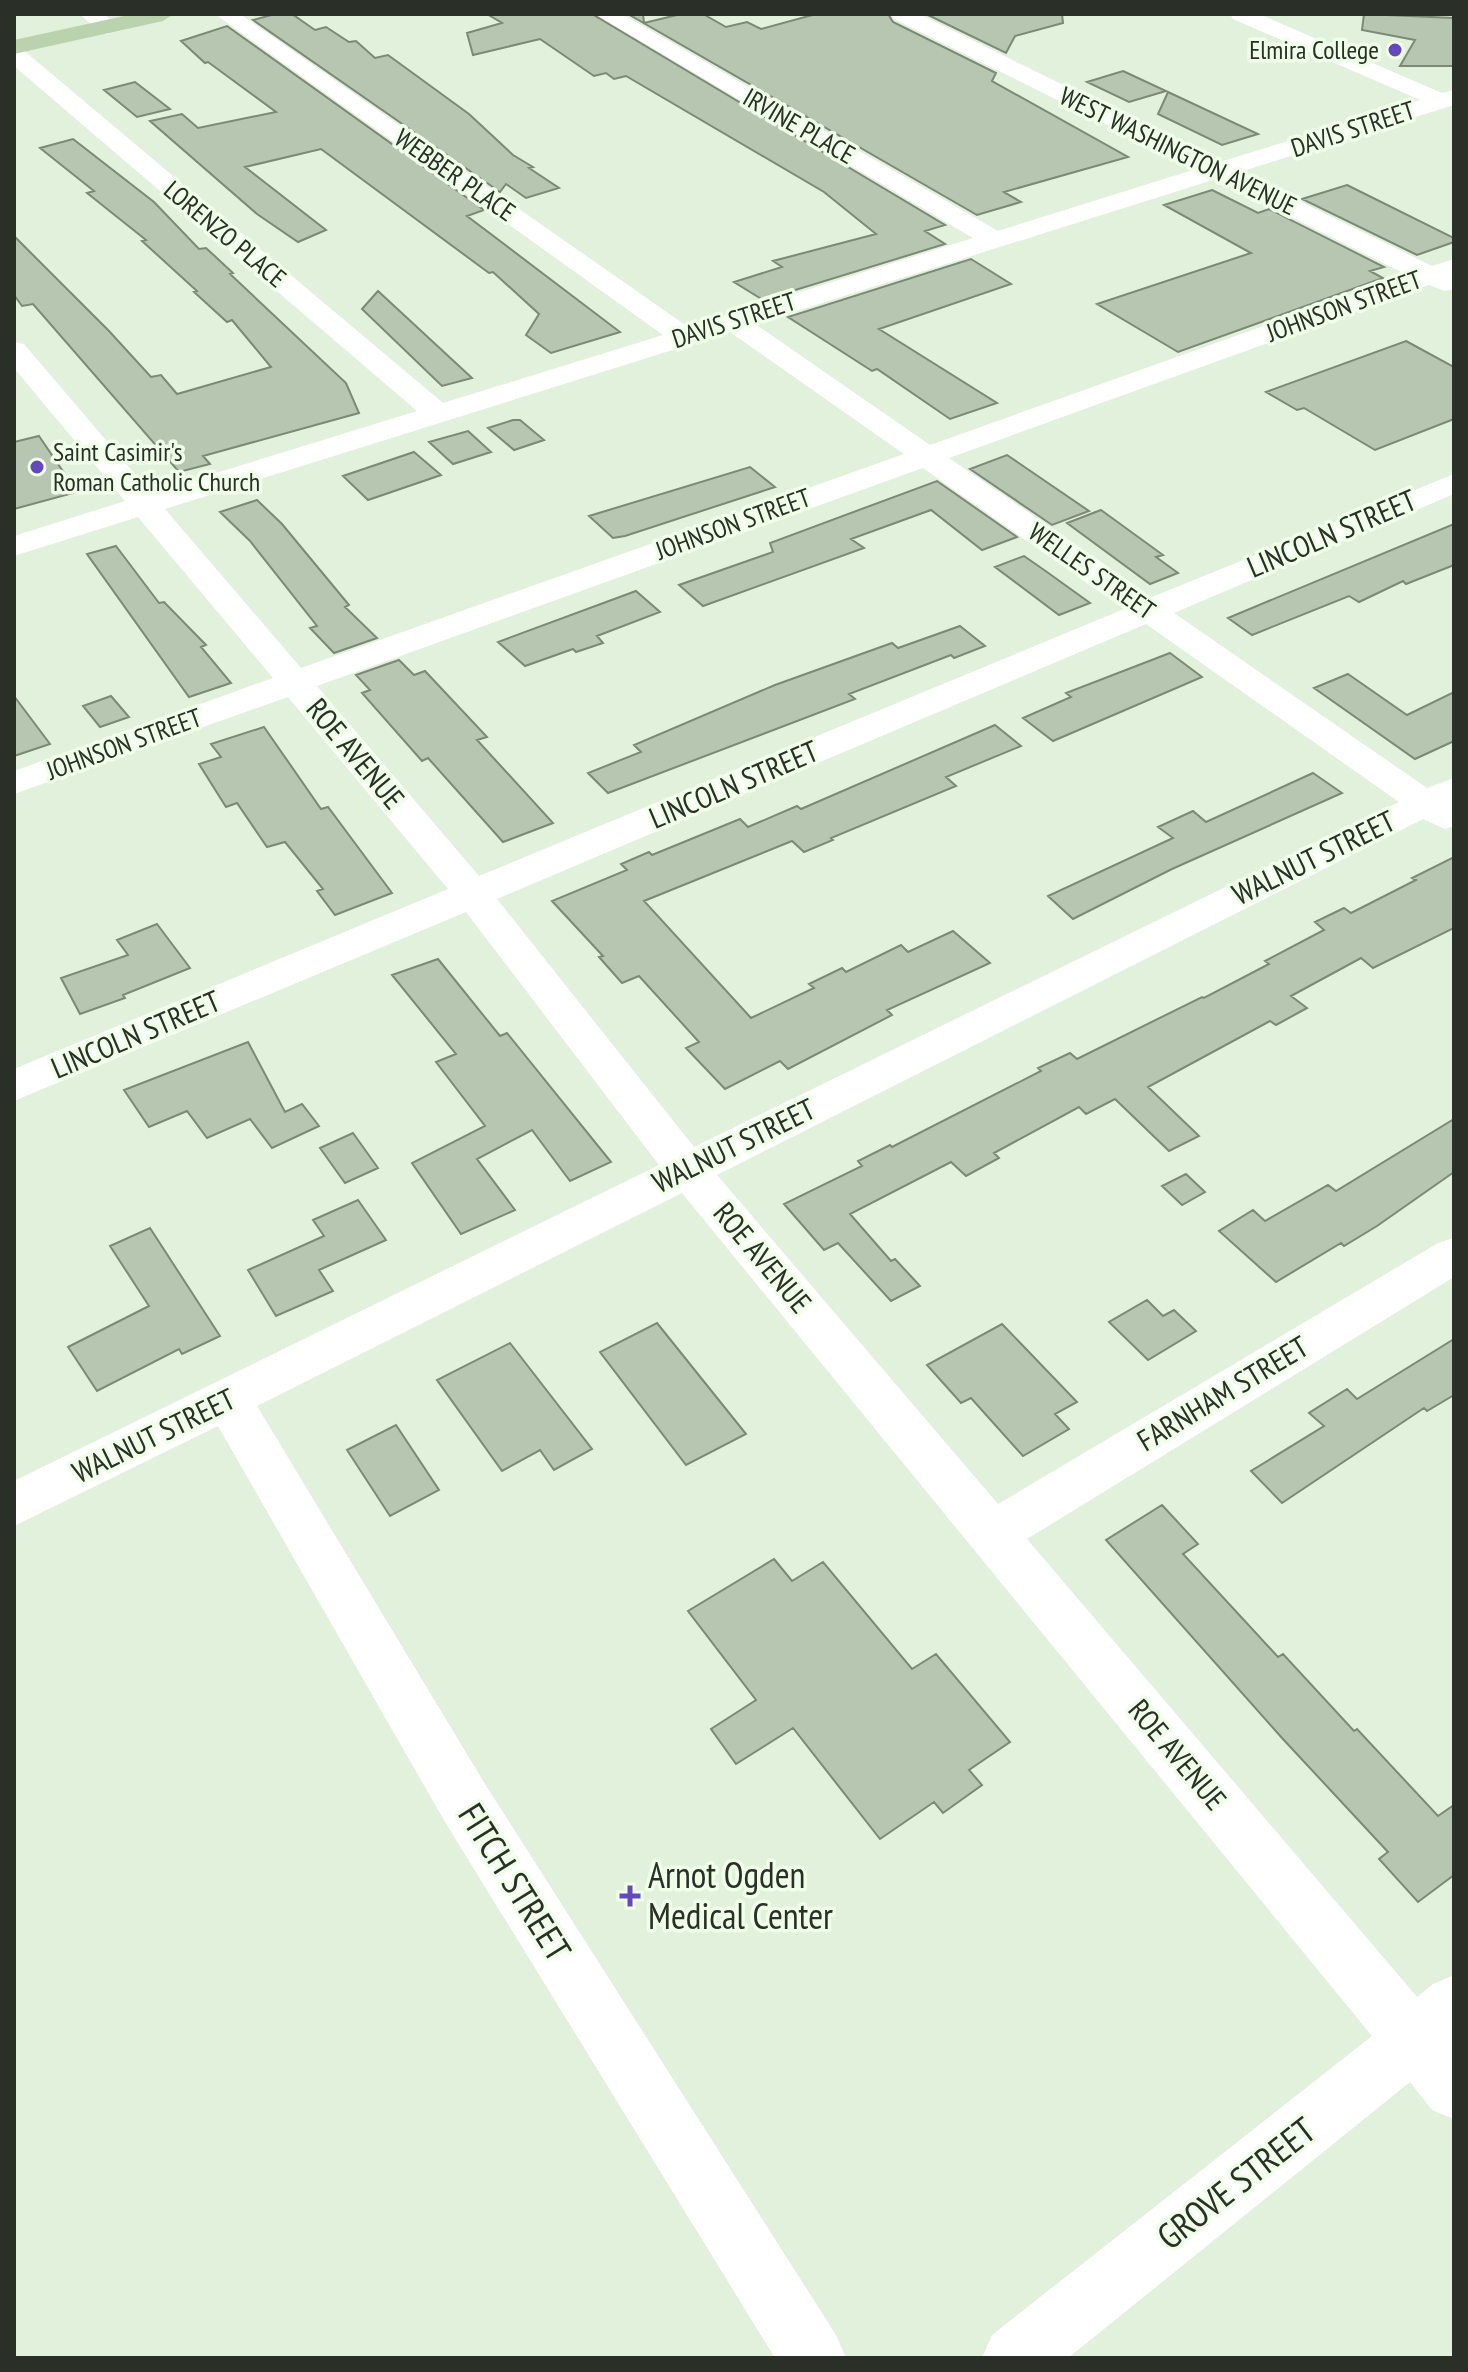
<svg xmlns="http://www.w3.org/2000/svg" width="1468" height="2372" viewBox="0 0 1468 2372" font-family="'PT Sans Narrow',sans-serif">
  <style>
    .building { fill: #b7c6b0; stroke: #7b8975; stroke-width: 2 }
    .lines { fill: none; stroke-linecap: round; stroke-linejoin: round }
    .minor { fill: #fff; fill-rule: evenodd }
    .major { fill: #bbd2af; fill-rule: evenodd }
    .poi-dot { fill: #6348c1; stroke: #efffe8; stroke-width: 3 }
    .labels { text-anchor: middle; stroke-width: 7; stroke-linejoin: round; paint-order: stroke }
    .far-poi-label { font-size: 26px; fill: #2a3028; stroke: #efffe8; text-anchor: end }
    .far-street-label { font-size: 26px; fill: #2a3028; stroke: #efffe8 }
    .street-label { font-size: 30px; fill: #2a3028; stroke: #efffe8 }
    .near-poi-label { font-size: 36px; fill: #2a3028; stroke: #efffe8; text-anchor: start }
    .near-street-label { font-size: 36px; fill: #2a3028; stroke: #efffe8 }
  </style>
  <rect width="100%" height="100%" fill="#e2f1db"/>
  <!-- building -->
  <path class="building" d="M275,14H292L315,30L326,27L349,42L356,41L375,58L388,55L469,114L513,155L533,167L529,168L559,188L526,198L506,184L500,192L253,20Z
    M487,14H592L945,225L925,231L945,244L763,300L734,282L782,267L773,261L876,234L824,192L626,76L614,79L606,73L594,76L540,39L473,55L467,33L502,23Z
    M628,14H643L644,23L681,14H703L726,27L747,22L761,29L816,14H888L893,22L996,73L992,81L1128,157L1004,192L1021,202L977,215Z
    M926,14H1062L1063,23L1015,36L1006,53Z
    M1364,14L1454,18V66H1400L1415,40L1362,30Z
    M227,26L484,210L467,216L620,332L551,353L526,335L539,314L493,272L489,273L321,149L245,167L326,230L298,242L257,214L150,121L182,114L198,128L276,112L208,62L205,63L181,41Z
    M1123,71L1166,91L1129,102L1087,82Z
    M135,82L170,109L137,117L104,90Z
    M1168,92L1258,134L1222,145L1158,114Z
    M73,139L154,202L199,249L206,248L233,273L230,274L346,383L359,413L203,456L210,464L179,472L33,304L22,306L14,295V236L109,331L151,377L161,375L177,394L271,367L232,320L227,322L194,292L197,291L142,241L146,240L87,193L94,191L40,148Z
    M1347,185L1454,238V242L1417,255L1302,199Z
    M1212,190L1258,213L1269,209L1384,267L1370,271L1383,278L1178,352L1097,304L1251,253L1164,205Z
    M971,259L1011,284L879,329L997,403L950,419L877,369L872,371L788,317Z
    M378,291L472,378L442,386L362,309Z
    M1406,341L1454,367V419L1375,450L1304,408L1297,410L1266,392Z
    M513,420H520L544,440L514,450L488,428Z
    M468,431L491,452L453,464L429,442Z
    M39,436L77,492L14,509V442Z
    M414,452L441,475L368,500L343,476Z
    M1007,455L1089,511L1052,525L970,469Z
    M750,467L775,487L625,536L613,538L589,516Z
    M937,481L1017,537L982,550L931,510L851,539L864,548L703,606L679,585L773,552L770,543Z
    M257,500L282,524L349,605L345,607L377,638L334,653L310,628L317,626L250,541L220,512Z
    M1101,510L1163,555L1156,557L1178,573L1150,584L1067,523Z
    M1454,524V565L1406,584L1403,581L1359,602L1349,596L1252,635L1228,618Z
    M116,546L159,603L164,602L206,645L201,647L231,683L189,697L87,554Z
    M1024,556L1047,572L1090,603L1059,615L995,567Z
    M636,591L660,612L597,636L603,643L576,652L573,649L525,666L498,642Z
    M960,626L985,646L954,658L951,655L849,694L855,699L608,793L588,773L641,752L634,745L775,685L892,643L898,648Z
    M1170,653L1202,677L1053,741L1023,718L1071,697L1066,693Z
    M399,660L414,675L425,671L487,737L477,740L553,823L503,842L428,758L422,761L362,693L370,690L356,675Z
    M1348,674L1407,715L1454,692V741L1415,759L1314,688Z
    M14,696L50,744L14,756Z
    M111,696L129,717L100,727L83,706Z
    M995,725L1021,746L946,777L956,786L831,838L833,840L804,852L792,841L644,901L751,1018L814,988L809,984L842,968L846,972L901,945L908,952L953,931L990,963L887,1010L892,1015L788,1069L780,1061L725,1089L686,1048L699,1042L639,976L622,983L599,957L603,956L552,901L627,870L621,864L649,852L652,855L740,819L748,827L797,806L801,809Z
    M264,727L321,809L328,807L392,893L335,915L317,891L323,889L285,842L267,847L237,803L226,807L199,764L221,757L211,744Z
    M1313,773L1342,793L1172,869L1073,919L1048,896L1173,838L1158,827L1193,811L1206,822Z
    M1454,857V928L1373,968L1361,958L1291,996L1307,1008L1276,1025L1270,1021L1148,1087L1199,1136L1169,1151L1115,1099L1086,1114L1079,1107L994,1153L999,1158L966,1176L951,1162L850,1214L891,1261L895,1259L920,1286L891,1301L838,1243L824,1250L784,1204L862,1166L858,1161L890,1145L892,1147L1041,1071L1038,1068L1070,1053L1077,1059L1202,997L1204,998L1269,964L1265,961L1324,930L1315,922L1344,908L1351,913L1416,880L1412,878Z
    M157,924L190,968L123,995L125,998L80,1014L61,978L128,955L117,940Z
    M438,959L500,1036L507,1033L611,1162L570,1181L532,1130L477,1159L515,1210L461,1234L412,1163L485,1126L436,1062L456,1054L392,975Z
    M248,1042L285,1112L302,1104L319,1126L272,1148L250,1119L207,1138L187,1111L149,1127L124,1090Z
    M1454,1119V1172L1377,1226L1344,1246L1341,1243L1276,1282L1219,1231L1253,1210L1265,1221L1328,1185L1336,1191Z
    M353,1133L378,1168L345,1183L320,1148Z
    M1186,1174L1205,1192L1182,1205L1162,1186Z
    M358,1200L386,1240L319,1270L333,1291L276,1316L248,1270L324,1236L313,1220Z
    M150,1228L220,1336L182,1354L179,1349L97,1391L68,1347L149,1306L110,1246Z
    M1147,1300L1163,1316L1174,1310L1196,1331L1148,1360L1109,1322Z
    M657,1323L746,1434L686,1465L600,1352Z
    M1002,1324L1077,1402L1055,1414L1069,1429L1023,1456L971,1398L961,1403L927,1365Z
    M1454,1339V1395L1427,1411L1424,1408L1282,1503L1251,1471L1324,1426L1309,1413L1347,1389L1357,1399Z
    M510,1343L592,1449L554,1470L540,1450L502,1471L437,1380Z
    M396,1425L439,1490L390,1516L347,1450Z
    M1162,1505L1198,1544L1183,1554L1278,1657L1283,1654L1354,1731L1357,1729L1438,1816L1454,1805V1875L1418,1902L1379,1859L1388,1852L1282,1738L1106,1540Z
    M774,1559L792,1581L823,1562L912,1669L936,1654L1010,1742L969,1770L982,1785L943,1813L934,1802L880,1839L793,1728L736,1764L711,1729L756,1700L688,1611Z"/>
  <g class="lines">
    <!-- minor -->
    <path class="minor" d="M80,14H104L118,27L107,34L99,32Z
      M215,14H240L688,327L973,238L595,14H622L998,231L1196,169L894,19L891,14H919L1220,162L1420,100L1233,19L1230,14H1259L1442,93L1454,90V105L1240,172L1432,266L1454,259V289L1445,291L1429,285L949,458L1152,597L1454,474V494L1174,613L1427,788L1454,778V826L1445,829L1423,819L717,1175L998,1504L1438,1243L1454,1238V1277L1027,1539L1417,1997L1433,1984L1454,1975V2119L1432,2110L1410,2082L1068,2358H982L992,2335L1372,2036L682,1193L257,1406L485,1784L836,2335L846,2358H775L445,1822L218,1426L14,1526V1481L659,1165L466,912L14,1101V1069L448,889L288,697L14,794V771L273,678L138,517L14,556V536L125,501L14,368V342L24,344L151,493L417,411L14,66V47L22,49L443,403L663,335ZM1216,179L1407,275L930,445L755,324ZM730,332L904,454L301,668L165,509ZM923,468L1124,609L479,876L317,686ZM1146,624L1399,802L694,1147L497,899Z"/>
    <!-- major -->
    <path class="major" d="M133,14H174L163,21L14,54V40Z"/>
  </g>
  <!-- markers -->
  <g class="poi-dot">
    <circle cx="1395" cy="50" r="8"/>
    <circle cx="37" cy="467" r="8"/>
    <path d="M626 1884h8v8h8v8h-8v8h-8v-8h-8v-8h8z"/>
  </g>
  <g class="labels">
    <!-- far-poi labels -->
    <g class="far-poi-label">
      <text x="1379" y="59">Elmira College</text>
      <text x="53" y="461" text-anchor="start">Saint Casimir's<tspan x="53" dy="30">Roman Catholic Church</tspan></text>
    </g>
    <!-- far-street labels -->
    <g class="far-street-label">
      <text transform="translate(799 126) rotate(30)" y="9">IRVINE PLACE</text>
      <text transform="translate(1353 129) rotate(-18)" y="9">DAVIS STREET</text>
      <text transform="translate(1178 151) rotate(26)" y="9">WEST WASHINGTON AVENUE</text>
      <text transform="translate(455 175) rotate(35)" y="9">WEBBER PLACE</text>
      <text transform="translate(225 234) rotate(40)" y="9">LORENZO PLACE</text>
      <text transform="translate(1344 306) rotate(-20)" y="9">JOHNSON STREET</text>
      <text transform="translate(734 320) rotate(-18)" y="9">DAVIS STREET</text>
      <text transform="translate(733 524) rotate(-20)" y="9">JOHNSON STREET</text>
      <text transform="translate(1092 571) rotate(35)" y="9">WELLES STREET</text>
      <text transform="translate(124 744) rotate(-20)" y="9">JOHNSON STREET</text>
    </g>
    <!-- street labels -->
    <g class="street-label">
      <text transform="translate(1332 534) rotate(-23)" y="10">LINCOLN STREET</text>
      <text transform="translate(355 754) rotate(50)" y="10">ROE AVENUE</text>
      <text transform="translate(734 785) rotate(-23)" y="10">LINCOLN STREET</text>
      <text transform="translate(1314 858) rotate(-26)" y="10">WALNUT STREET</text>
      <text transform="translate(136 1035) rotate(-23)" y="10">LINCOLN STREET</text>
      <text transform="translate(734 1146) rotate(-26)" y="10">WALNUT STREET</text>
      <text transform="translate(762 1258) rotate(50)" y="10">ROE AVENUE</text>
      <text transform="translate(1223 1394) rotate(-31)" y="10">FARNHAM STREET</text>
      <text transform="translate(154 1436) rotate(-26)" y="10">WALNUT STREET</text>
      <text transform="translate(1177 1755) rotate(50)" y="10">ROE AVENUE</text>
    </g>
    <!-- near-poi labels -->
    <g class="near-poi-label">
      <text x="648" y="1888">Arnot Ogden<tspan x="648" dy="41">Medical Center</tspan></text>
    </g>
    <!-- near-street labels -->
    <g class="near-street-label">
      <text transform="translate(515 1882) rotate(58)" y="13">FITCH STREET</text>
      <text transform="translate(1236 2183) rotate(-38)" y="13">GROVE STREET</text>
    </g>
  </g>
  <!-- border -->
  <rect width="1468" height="2372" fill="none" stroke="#2a3028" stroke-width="32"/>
</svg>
